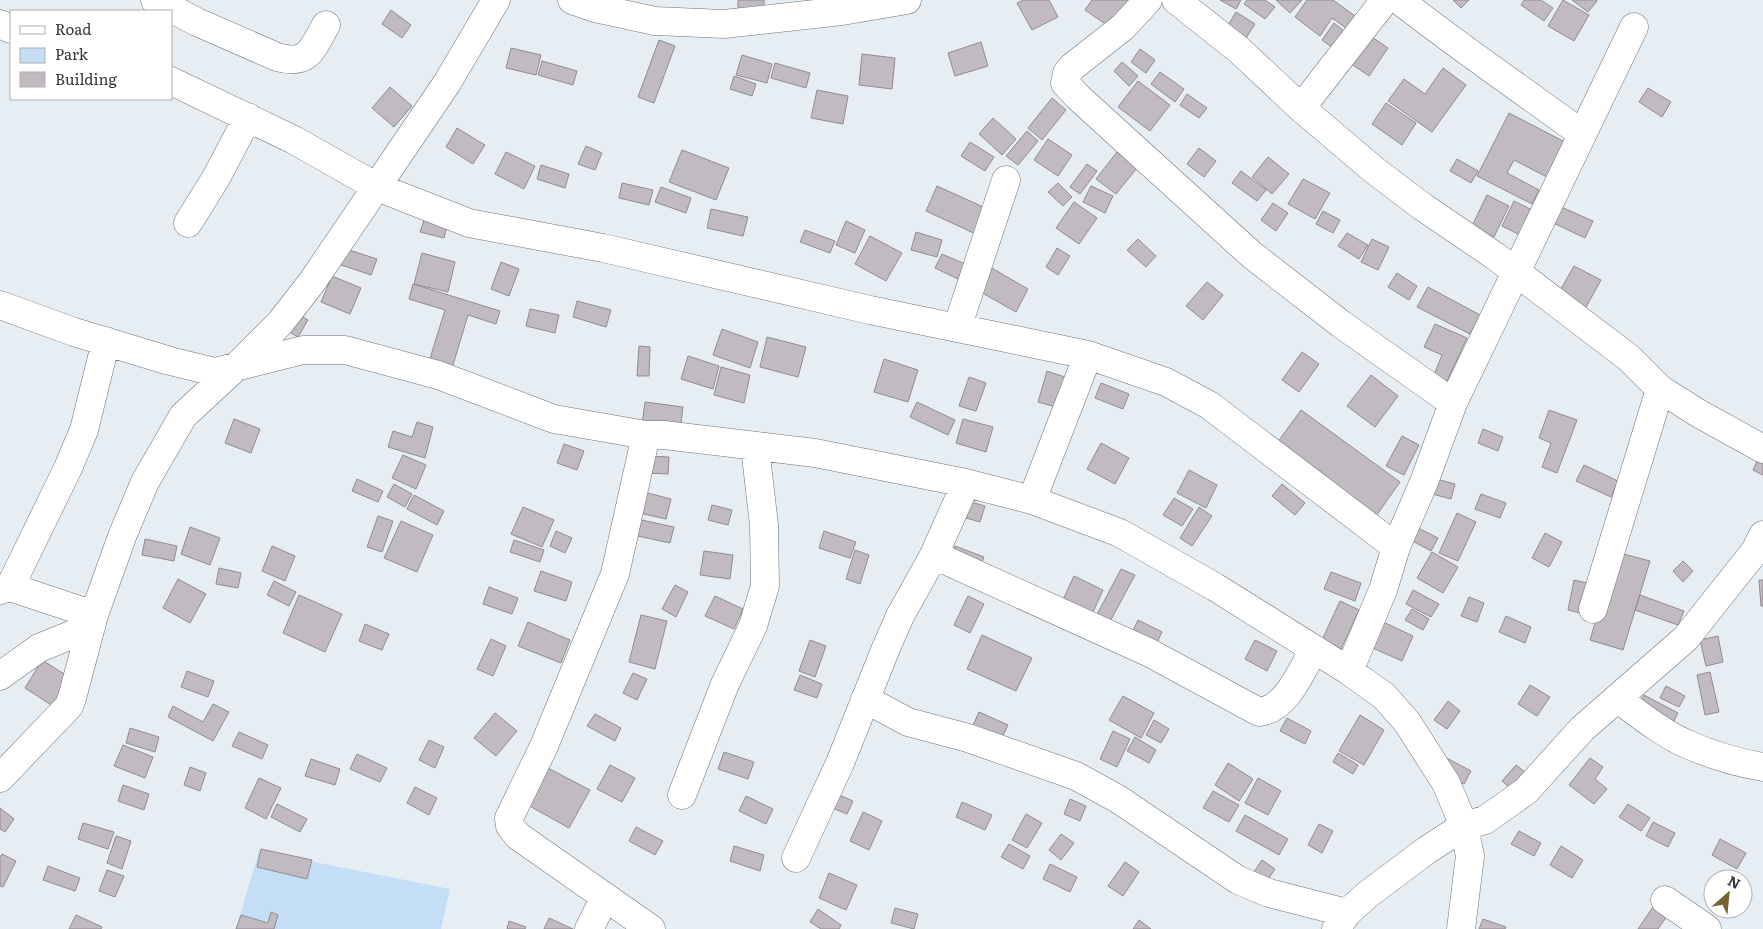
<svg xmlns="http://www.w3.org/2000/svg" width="1763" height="929" viewBox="0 0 1763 929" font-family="Literata,serif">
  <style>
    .green { fill: #c3def5 }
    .building { fill: #c1bac0; stroke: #928b90 }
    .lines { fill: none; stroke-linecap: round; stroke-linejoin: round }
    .minor-casing { stroke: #6d7379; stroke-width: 29 }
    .minor { stroke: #fff; stroke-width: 28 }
  </style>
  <rect width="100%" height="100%" fill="#e6edf3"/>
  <!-- green -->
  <path class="green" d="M259,851L450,889L441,929H236Z"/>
  <!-- building -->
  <path class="building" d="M738,0H764V16L738,15Z
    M1023,0H1049L1058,17L1032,30L1017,3Z
    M1092,0H1126L1129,2L1111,28L1085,10Z
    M1220,0H1241L1236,9Z
    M1247,0H1265L1275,7L1265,19L1244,4Z
    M1276,0H1302L1290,13Z
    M1307,0H1333L1362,21L1353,33L1332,18L1320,36L1295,17Z
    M1453,0H1469L1461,8Z
    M1524,0H1541L1553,8L1544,21L1521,5Z
    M1563,0L1589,15L1574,41L1548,26Z
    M1572,0H1596L1597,1L1588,12Z
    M391,10L411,25L402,38L382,24Z
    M1236,12L1255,24L1239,49L1221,37Z
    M1334,23L1350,36L1338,52L1322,40Z
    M1366,33L1388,48L1369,76L1347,61Z
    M659,40L675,46L654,103L638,97Z
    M981,42L988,66L955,76L948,53Z
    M511,48L541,55L536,75L506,68Z
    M1140,49L1155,60L1146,73L1131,62Z
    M862,54L895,58L892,89L859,85Z
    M742,55L772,64L767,83L736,75Z
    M542,61L577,71L573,85L538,75Z
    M1122,62L1138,76L1129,86L1114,71Z
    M775,63L810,73L806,88L771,78Z
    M1443,68L1466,85L1432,132L1388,101L1404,79L1425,94Z
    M1160,72L1184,89L1175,102L1151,84Z
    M734,76L756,84L752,96L730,89Z
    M1138,81L1170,105L1150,131L1118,107Z
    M390,87L412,106L394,127L372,108Z
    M1648,88L1671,102L1662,117L1639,102Z
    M817,90L848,96L843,124L811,118Z
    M1187,94L1207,108L1199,118L1180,105Z
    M1052,98L1066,110L1042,140L1028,128Z
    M1386,103L1416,123L1402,145L1372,124Z
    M1509,113L1565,142L1547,177L1514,160L1507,173L1539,190L1532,204L1477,176Z
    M993,118L1016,139L1002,155L979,134Z
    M457,128L485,145L473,164L446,147Z
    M1027,131L1038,141L1018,165L1006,156Z
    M1048,139L1072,155L1058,176L1034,160Z
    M970,142L994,157L985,171L961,156Z
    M586,146L602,153L595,170L578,164Z
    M1199,148L1216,161L1204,177L1187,164Z
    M682,150L729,168L716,200L669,182Z
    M506,152L535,166L524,189L495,174Z
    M1117,152L1137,168L1116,194L1096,179Z
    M1268,157L1289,174L1272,194L1252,177Z
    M1457,159L1478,171L1471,183L1450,171Z
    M1087,164L1097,171L1080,194L1070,187Z
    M541,165L569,174L565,188L537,179Z
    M1241,171L1266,190L1257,201L1232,183Z
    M1303,179L1330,193L1315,219L1288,204Z
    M622,183L653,190L649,205L619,198Z
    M1058,183L1072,197L1063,206L1048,192Z
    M937,186L990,210L978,235L926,211Z
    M1091,186L1113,196L1105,213L1083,202Z
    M661,187L691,198L686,213L655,202Z
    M1487,195L1509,206L1494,237L1472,226Z
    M1514,201L1532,210L1520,235L1502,226Z
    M1074,202L1097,218L1079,244L1056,228Z
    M1273,203L1288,213L1276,231L1261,220Z
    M1552,203L1593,221L1585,238L1545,219Z
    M711,209L748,217L743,236L707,228Z
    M1323,211L1340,220L1333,233L1316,224Z
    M424,220L447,226L444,238L420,232Z
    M846,221L865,230L855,253L836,245Z
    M805,230L835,241L830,253L800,242Z
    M916,232L942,240L937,257L911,250Z
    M1347,233L1368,245L1359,259L1338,246Z
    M870,236L902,253L886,281L855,264Z
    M1138,239L1156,256L1146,267L1127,250Z
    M1372,239L1389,247L1378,270L1361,262Z
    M1057,248L1070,256L1058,275L1046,267Z
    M346,249L377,259L371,275L341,265Z
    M422,253L455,262L448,292L414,284Z
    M942,254L965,264L958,279L935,268Z
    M501,262L519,269L509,296L491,289Z
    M1574,266L1601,280L1585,309L1558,294Z
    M990,267L1028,289L1016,312L977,290Z
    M1397,273L1417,286L1409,300L1388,287Z
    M332,276L361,288L350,314L321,302Z
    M1207,282L1223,295L1203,320L1186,306Z
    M413,284L500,311L496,324L468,315L450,375L427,368L445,310L409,299Z
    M1428,287L1480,315L1470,334L1417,307Z
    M577,301L611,310L606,327L573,317Z
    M530,309L559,315L555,333L526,326Z
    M294,312L308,320L298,337L284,329Z
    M1435,324L1467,338L1447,381L1434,375L1442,355L1424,347Z
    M722,329L758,342L750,368L713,355Z
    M767,337L806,347L798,377L760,367Z
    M639,346L650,347L649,376H637Z
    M1302,352L1319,364L1299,392L1282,380Z
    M688,356L719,366L713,389L681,379Z
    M884,359L918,370L908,402L874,392Z
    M721,367L750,375L744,403L714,395Z
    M1047,371L1065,377L1056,407L1038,402Z
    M1371,375L1398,396L1375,427L1347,406Z
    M969,377L986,383L976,411L959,406Z
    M1101,383L1129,394L1123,409L1095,398Z
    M645,402L683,407L680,430L642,425Z
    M917,402L955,420L948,435L910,417Z
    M1301,410L1400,482L1369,526L1269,454Z
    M1549,410L1577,420L1557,473L1542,467L1551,443L1539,438Z
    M234,419L260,429L251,453L225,443Z
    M963,419L993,427L986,452L956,443Z
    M417,422L433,427L425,458L388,447L393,431L412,437Z
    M1483,429L1503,437L1498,451L1478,443Z
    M1402,436L1419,445L1404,475L1386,466Z
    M1101,443L1129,458L1115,484L1087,469Z
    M564,444L584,451L577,470L557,463Z
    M403,455L426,465L416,489L392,478Z
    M646,456L669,457L668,474L645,473Z
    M1759,457L1763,459V475L1753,470Z
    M1584,465L1618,481L1611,497L1576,481Z
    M1189,470L1217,485L1206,508L1177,493Z
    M1429,477L1455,484L1451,499L1425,492Z
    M357,479L383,491L378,502L352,491Z
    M394,484L412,494L405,507L387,497Z
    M1282,484L1305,503L1295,515L1272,496Z
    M640,491L671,499L666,519L635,512Z
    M1481,494L1506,503L1500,518L1475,509Z
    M414,495L444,511L437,525L407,509Z
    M1174,498L1193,509L1182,526L1163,515Z
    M971,502L985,506L980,522L966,518Z
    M712,505L732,510L728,525L708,520Z
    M523,507L554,520L542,547L511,534Z
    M1199,507L1212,516L1192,546L1180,538Z
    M1457,513L1476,522L1458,561L1439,553Z
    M378,516L393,521L382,552L367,547Z
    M637,519L674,527L670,543L633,535Z
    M401,521L433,535L417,572L384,558Z
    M1410,524L1438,538L1431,551L1403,536Z
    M190,527L220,538L210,565L181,554Z
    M556,531L572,538L565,553L550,546Z
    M824,531L856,542L850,558L819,548Z
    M1545,533L1562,542L1549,567L1532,558Z
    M145,539L177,546L174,561L142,555Z
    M514,540L544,550L540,562L510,552Z
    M272,546L295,556L285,581L262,571Z
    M955,546L984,557L978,572L949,561Z
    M855,550L869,555L860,584L846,579Z
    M704,551L733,555L730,579L700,575Z
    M1432,552L1458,567L1443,593L1417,578Z
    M1616,552L1650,561L1623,650L1590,640Z
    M1683,561L1693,571L1683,582L1673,571Z
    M219,568L241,573L238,588L216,584Z
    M1121,569L1135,575L1106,629L1093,622Z
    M541,571L572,582L566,601L534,591Z
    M1331,572L1361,583L1355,601L1324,589Z
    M1074,576L1103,590L1089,621L1059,608Z
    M178,579L206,594L190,623L163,608Z
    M1574,580L1595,585L1588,615L1568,610Z
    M1759,580H1763V606H1761Z
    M274,581L296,592L289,606L267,595Z
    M675,585L688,592L676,617L662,609Z
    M489,587L518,598L512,614L483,604Z
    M1413,590L1439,604L1431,617L1406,604Z
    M299,595L342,614L325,652L283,633Z
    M1640,595L1684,611L1678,625L1635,610Z
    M715,596L743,609L734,629L705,616Z
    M968,596L984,604L970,633L954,625Z
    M1469,597L1484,603L1477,622L1461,616Z
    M1340,601L1359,610L1341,649L1322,640Z
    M1412,609L1429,619L1423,630L1405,620Z
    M641,615L667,621L655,669L629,662Z
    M1506,616L1531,627L1525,643L1499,632Z
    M1138,620L1162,632L1148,661L1124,650Z
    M1379,620L1413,636L1402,661L1368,646Z
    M528,622L570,640L561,663L518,646Z
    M365,624L389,634L382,650L359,641Z
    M982,635L1032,658L1016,691L967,669Z
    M1718,636L1723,662L1706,666L1700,640Z
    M491,639L506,646L493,676L477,669Z
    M810,640L826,646L815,677L799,671Z
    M1255,640L1277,651L1267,671L1245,659Z
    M42,660L77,682L59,710L25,688Z
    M187,671L214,681L208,697L181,687Z
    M1710,672L1719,712L1705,715L1697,675Z
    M633,673L647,679L637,700L623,693Z
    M800,675L822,684L817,698L794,690Z
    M1530,685L1550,697L1537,716L1518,704Z
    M1666,686L1685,696L1679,707L1660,698Z
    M1644,695L1678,713L1671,727L1637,709Z
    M1123,696L1154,713L1141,738L1109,720Z
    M1448,701L1460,711L1447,729L1434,720Z
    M213,704L229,712L213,741L168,717L173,706L203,722Z
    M979,712L1008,725L998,746L970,732Z
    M495,713L517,731L496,756L474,738Z
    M595,714L621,728L615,741L587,726Z
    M1360,715L1384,730L1364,765L1339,751Z
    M1287,718L1311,731L1305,744L1280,731Z
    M1154,720L1169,729L1161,743L1146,735Z
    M130,728L159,737L155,752L126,743Z
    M1113,731L1130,739L1117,767L1100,759Z
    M239,732L268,745L262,759L232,746Z
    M1135,737L1156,750L1149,763L1127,751Z
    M429,740L444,747L435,768L419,760Z
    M123,745L153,757L145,778L114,766Z
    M724,752L754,762L748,779L718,769Z
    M1338,753L1358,765L1353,774L1333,762Z
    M357,754L387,768L380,782L350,769Z
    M1443,756L1471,771L1464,784L1436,769Z
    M1590,758L1603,767L1595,779L1607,789L1594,804L1569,785Z
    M311,759L340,769L335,785L305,776Z
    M1228,763L1253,779L1239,801L1215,785Z
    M610,765L635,778L622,802L597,789Z
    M1516,765L1526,773L1512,790L1502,781Z
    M190,767L206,773L200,791L184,785Z
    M546,767L590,790L569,828L526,804Z
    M259,778L281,788L266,819L245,808Z
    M1258,778L1281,791L1268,815L1245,803Z
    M123,785L149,794L144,810L118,801Z
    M415,787L437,798L429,815L407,803Z
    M830,791L853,801L847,814L825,805Z
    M1213,791L1239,805L1229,822L1203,808Z
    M746,796L773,809L766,824L739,811Z
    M1070,799L1086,806L1080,821L1064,814Z
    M962,802L992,815L985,830L956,817Z
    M277,804L307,819L300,832L271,817Z
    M1628,804L1650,818L1641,831L1619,817Z
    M0,808L14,819L5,832L0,829Z
    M863,812L882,821L869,850L850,841Z
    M1026,814L1042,823L1027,848L1012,840Z
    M1245,815L1288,839L1279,855L1236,831Z
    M1653,822L1675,833L1668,847L1646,836Z
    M83,823L114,832L108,849L78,839Z
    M1319,824L1333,831L1322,853L1308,845Z
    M636,827L663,841L655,855L629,841Z
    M1519,831L1541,843L1534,856L1511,844Z
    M1061,834L1074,843L1061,860L1049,850Z
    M116,836L131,841L122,869L107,863Z
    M1720,839L1746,853L1737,869L1712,855Z
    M1009,844L1030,856L1023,869L1001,857Z
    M734,846L764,855L760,871L730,861Z
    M1561,846L1583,860L1572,878L1550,865Z
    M261,849L312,860L307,879L257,867Z
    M2,854L16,861L3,887L0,886V857Z
    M1262,860L1275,869L1261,890L1248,881Z
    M1125,862L1139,872L1123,896L1108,886Z
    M1050,864L1077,877L1070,892L1043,879Z
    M48,866L80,878L75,891L43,880Z
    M107,870L124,876L115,897L99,891Z
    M829,873L857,885L846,910L819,898Z
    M1653,907L1667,916L1658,929H1638Z
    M895,908L918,914L914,929L891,923Z
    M818,909L841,925L839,929H821L810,922Z
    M271,912L278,915L274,929H236L241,915L268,923Z
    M76,915L102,927L101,929H69Z
    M549,918L573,929H544Z
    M1483,919L1506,927L1505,929H1479Z
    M1139,920L1151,929H1133Z
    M509,921L526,927L525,929H507Z"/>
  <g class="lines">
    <!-- minor casing -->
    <g class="minor-casing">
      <path id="minor" d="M155,0L197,22L277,57C309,66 312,49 326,25
        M572,0L595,8L655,21L724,24L842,11L907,0
        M1148,0L1123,27L1072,67L1067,73L1065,83L1077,96L1112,128L1252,255L1341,324L1453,403
        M1176,0L1239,50L1301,108L1374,170L1423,207L1495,256L1629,358L1660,389L1698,413L1763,449
        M1399,0C1459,47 1521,89 1582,134
        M0,24L11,29
        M171,81L294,140L377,187L469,223L603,248L870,310L1088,355L1166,382L1209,405L1396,547
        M1301,108L1385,0
        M188,223L216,178L248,117
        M0,305L74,332L170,361L215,372L303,350H345L438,375L554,419L646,435H664L815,453L966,483L1032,500L1120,533L1215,587L1349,671L1384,696L1407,722L1446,783L1464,826L1470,856L1461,929
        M957,328L1006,180
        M646,435L615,574L544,746L509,818L510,826L518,836L651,929
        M1032,500L1088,355
        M934,555L1150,653L1259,712C1286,710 1302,670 1314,649
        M10,587L94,615
        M0,590L10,587L68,468L84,430L106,341
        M1593,609L1660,389
        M1349,671L1383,590L1396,547L1424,482L1453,403L1634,27
        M0,676L39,648L91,627
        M865,699L908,722L968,738L1076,776L1118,799L1238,880L1269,893L1347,913
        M1618,699C1640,715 1663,734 1689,745C1712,755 1739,763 1763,767
        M0,778L69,706L72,698L94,615L123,534L145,482L183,416L237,366L280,323L312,282L447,83L496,0
        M682,795L725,684L753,626L765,586L764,525L755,447
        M796,858L840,763L886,648L900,616L934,555L966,483
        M1665,900L1707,929
        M589,929L605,897
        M1336,929L1347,913L1367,895L1427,850L1464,826L1485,820L1526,791L1582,729L1686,638L1755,551L1763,535"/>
    </g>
    <!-- minor -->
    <use href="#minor" class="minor"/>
  </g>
  <!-- legend -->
  <rect x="10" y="10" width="162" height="90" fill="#ffffff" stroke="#aeafb0"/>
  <rect x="20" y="26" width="25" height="8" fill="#ffffff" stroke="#aeafb0"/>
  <text x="55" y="35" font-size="15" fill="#343739">Road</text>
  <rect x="20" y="48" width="25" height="15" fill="#c3def5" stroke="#aeafb0"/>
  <text x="55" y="60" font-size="15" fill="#343739">Park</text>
  <rect x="20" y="72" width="25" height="15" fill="#c1bac0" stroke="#aeafb0"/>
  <text x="55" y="85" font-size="15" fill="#343739">Building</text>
  <!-- north arrow -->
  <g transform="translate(1728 894) rotate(27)"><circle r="24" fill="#ffffff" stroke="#aeafb0"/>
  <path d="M0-4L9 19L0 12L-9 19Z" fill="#746331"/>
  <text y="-8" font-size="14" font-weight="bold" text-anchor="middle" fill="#343739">N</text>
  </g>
</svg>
